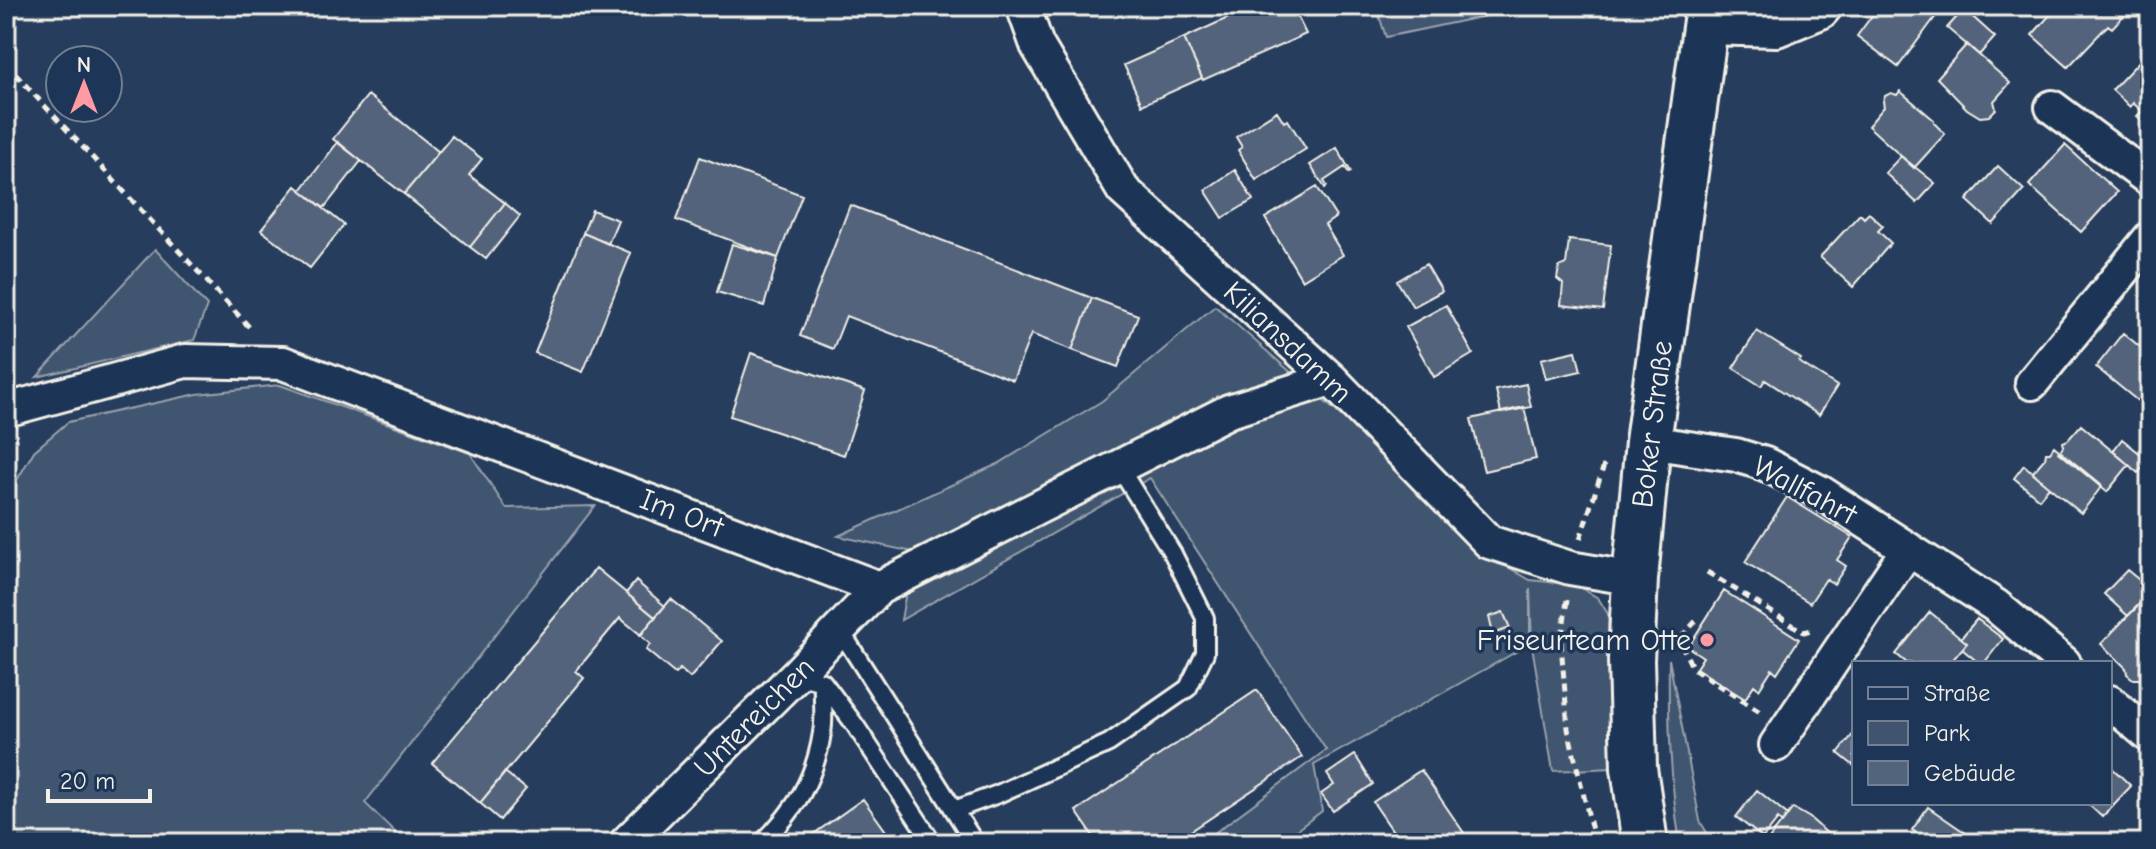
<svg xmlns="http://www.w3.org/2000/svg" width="2156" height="849" viewBox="0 0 2156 849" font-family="'Comic Neue',sans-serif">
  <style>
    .green { fill: #40546f; stroke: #9aa2ac; stroke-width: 2 }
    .building { fill: #52647b; stroke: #f4f1e8; stroke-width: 2 }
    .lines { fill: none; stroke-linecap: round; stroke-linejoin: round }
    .lane-casing { stroke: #f4f1e8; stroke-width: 22 }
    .street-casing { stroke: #f4f1e8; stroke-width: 38 }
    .secondary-casing { stroke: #f4f1e8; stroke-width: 50 }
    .path { stroke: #f4f1e8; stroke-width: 5; stroke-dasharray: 8 6; stroke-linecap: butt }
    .lane { stroke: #1d3557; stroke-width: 16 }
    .street { stroke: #1d3557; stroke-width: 32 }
    .secondary { stroke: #1d3557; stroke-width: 44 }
    .poi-dot { fill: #ff9aa2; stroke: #1d3557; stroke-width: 3 }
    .labels { text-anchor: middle; stroke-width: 7; stroke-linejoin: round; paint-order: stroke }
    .street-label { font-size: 30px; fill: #f4f1e8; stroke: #1d3557 }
    .poi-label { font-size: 30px; fill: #f4f1e8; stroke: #1d3557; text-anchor: end }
  </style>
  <rect width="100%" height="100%" fill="#263d5d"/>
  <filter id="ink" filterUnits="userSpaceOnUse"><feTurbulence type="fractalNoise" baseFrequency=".0125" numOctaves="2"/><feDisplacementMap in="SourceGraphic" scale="16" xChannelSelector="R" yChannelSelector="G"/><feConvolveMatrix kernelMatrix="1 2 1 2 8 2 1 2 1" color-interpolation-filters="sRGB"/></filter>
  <g filter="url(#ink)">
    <!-- green -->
    <path class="green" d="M1376,6H1533L1386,37Z
      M155,249L207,306L194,340L37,377Z
      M1215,306L1347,421L1491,557L1530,580L1576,585L1598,598L1608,614L1612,768L1553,771L1532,646L1530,588V644L1314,765L1322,811L1279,843H1201L1326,750L1150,478L901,620L913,552L838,536L998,464L1102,401Z
      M280,385L470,453L506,508L595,506L365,803L406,843H6V499L34,451L68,422L197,394Z
      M1669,659L1700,821L1713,843H1680C1670,782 1668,720 1669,659Z"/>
    <!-- building -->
    <path class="building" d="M1222,6H1292L1306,34L1203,80L1184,38L1228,18Z
      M1879,6H1922L1936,16L1898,67L1857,36Z
      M2058,6H2093L2101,13L2107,6H2114L2124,15L2112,28L2108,25L2068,67L2032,35Z
      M1964,9L1995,37L1979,55L1947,28Z
      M1184,38L1202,78L1142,105L1124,65Z
      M1967,44L2010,83L1994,101L1996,109L1989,116L1980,117L1967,109L1937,78Z
      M2148,52L2150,54V128L2137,116L2142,111L2133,103L2130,107L2112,90Z
      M1900,91L1934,120V123L1945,134L1914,168L1868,126L1884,107L1883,101L1885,96L1891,93L1897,95Z
      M368,95L439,152L404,194L333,139Z
      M1277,111L1284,122L1288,120L1306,149L1256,180L1238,150L1242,147L1236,137Z
      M452,136L482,159L469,175L505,203L470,247L404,194Z
      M338,142L361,161L324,208L301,190Z
      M2065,145L2117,192L2081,232L2029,185Z
      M1337,148L1351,172L1349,173L1345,167L1324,181L1327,186L1325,188L1310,165Z
      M1901,156L1935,183L1917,203L1885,173Z
      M700,157L802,195L778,258L676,220Z
      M1998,166L2024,190L1993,224L1967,200Z
      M1235,170L1253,200L1223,218L1205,190Z
      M296,186L344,225L310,268L261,230Z
      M1317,187L1336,217L1325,225L1343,255L1302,280L1265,218Z
      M505,203L520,216L486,259L470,247Z
      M850,205L1092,298L1072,350L1031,334L1013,380L846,316L833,349L800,336Z
      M592,210L618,220L608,244L583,233Z
      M1869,213L1883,226L1878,231L1891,243L1853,287L1820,257L1860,214L1864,218Z
      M583,233L631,253L583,372L535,353Z
      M1569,240L1611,245L1603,310L1561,305L1563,284L1557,279L1559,267L1566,264Z
      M732,244L778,258L764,306L717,292Z
      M1426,264L1442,291L1413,307L1397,281Z
      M1092,298L1138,315L1118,367L1072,350Z
      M1446,305L1473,354L1434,377L1406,327Z
      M1757,331L1801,359L1799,362L1837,386L1819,415L1765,380L1761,386L1733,368Z
      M2123,333L2150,355V411L2096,367Z
      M1576,351L1581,371L1546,379L1541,359Z
      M751,353L865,391L844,455L730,416Z
      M1526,384L1531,407L1501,413L1496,390Z
      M1524,407L1536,459L1484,471L1471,419Z
      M2081,425L2129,465L2107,492L2059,452L2064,446L2063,442L2068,440Z
      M2122,439L2148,460L2138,473L2113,451Z
      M2054,446L2102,486L2081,513L2032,473L2045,458L2046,452H2050Z
      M2024,465L2049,487L2039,499L2014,478Z
      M1787,497L1852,537L1837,560L1846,566L1834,584L1826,579L1810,603L1745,562Z
      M596,568L655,617L641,635L620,618L576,671L584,678L480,803L432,763Z
      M2127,570L2150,589V594L2128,616L2104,594Z
      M636,581L665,606L655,617L626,593Z
      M1724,591L1799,639L1777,673L1772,669L1759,689L1754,685L1745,699L1696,668L1703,657L1688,647Z
      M671,599L722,641L690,678L680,669L675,674L646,650L650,644L640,635Z
      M2142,601L2150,609V690L2139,679H2133L2127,674L2126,668L2101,644Z
      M1503,612L1510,628L1493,634L1489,617Z
      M1930,612L1967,643L1950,663H1907L1896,654Z
      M1977,619L2003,639L1984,663H1979L1962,649L1967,643L1961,638Z
      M1257,690L1302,757L1173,843H1098L1076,811Z
      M1854,733V766L1838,753Z
      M1355,755L1373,784L1333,811L1321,794L1334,785L1327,774Z
      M2110,766L2131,786L2102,817L2087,803H2110Z
      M1421,770L1464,833L1449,843H1401L1373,802Z
      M505,772L526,789L500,820L480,803Z
      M1757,790L1788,815L1782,823L1778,819L1763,838L1736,817Z
      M863,799L893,841L889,843H801Z
      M1928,807L1970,836L1965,843H1932L1912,830Z
      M1793,808L1810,818L1838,843H1766Z"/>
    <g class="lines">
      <!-- lane casing -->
      <g class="lane-casing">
        <path id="lane" d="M840,630L975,843
          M796,675L823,682L855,725L933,843
          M954,810L998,794L1109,743L1188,688L1205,653V618L1173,554L1119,467
          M762,843C795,811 815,779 822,733C825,717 822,699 823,682"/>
      </g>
      <!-- street casing -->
      <g class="street-casing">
        <path id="street" d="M1023,6L1037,45L1123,190L1331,379L1489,542L1570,568L1635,579
          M1706,28L1777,30L1821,12L1826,6
          M2052,107L2150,180
          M2032,383L2150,238
          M6,410L185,361L283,363L879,588
          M1648,442L1736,455L1765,464L1820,492L1996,606L2064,663
          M2110,702L2150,736
          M1776,745L1908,549
          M626,843L796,675L879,588L1229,411L1331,379"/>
      </g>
      <!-- secondary casing -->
      <g class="secondary-casing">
        <path id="secondary" d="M1645,843L1634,768L1631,660L1635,579L1648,442L1708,6"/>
      </g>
      <!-- path -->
      <path class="path" d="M6,64L252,330
        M1580,539L1604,465
        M1707,572L1804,632L1815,629
        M1567,600L1561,644L1568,729L1595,843
        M1696,621L1683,635V648L1693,669L1760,712"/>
      <!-- lane -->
      <use href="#lane" class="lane"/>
      <!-- street -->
      <use href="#street" class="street"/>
      <!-- secondary -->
      <use href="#secondary" class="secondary"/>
    </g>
  </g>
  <!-- markers -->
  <circle class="poi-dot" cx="1707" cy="640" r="8"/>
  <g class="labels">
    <!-- street labels -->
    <g class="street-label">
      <text transform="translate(1288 342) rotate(43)" y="10">Kiliansdamm</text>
      <text transform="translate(1652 424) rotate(-83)" y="10">Boker Straße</text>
      <text transform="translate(1805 490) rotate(28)" y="10">Wallfahrt</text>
      <text transform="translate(682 513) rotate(21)" y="10">Im Ort</text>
      <text transform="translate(754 717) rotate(-45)" y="10">Untereichen</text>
    </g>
    <!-- poi labels -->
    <g class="poi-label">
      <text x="1691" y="650">Friseurteam Otte</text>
    </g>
  </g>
  <!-- margin -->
  <rect width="2156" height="849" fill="none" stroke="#1d3557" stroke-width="32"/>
  <rect x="16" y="16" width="2124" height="817" fill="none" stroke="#f4f1e8" stroke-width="3" filter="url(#ink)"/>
  <!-- legend -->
  <rect x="1852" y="661" width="260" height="144" fill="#1d3557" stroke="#738091" stroke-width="2"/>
  <rect x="1868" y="687" width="40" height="12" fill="#1d3557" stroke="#738091" stroke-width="2"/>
  <text x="1924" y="701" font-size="24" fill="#f4f1e8">Straße</text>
  <rect x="1868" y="721" width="40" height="24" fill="#40546f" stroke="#738091" stroke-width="2"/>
  <text x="1924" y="741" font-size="24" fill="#f4f1e8">Park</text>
  <rect x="1868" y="761" width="40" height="24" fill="#52647b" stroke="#738091" stroke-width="2"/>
  <text x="1924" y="781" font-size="24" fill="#f4f1e8">Gebäude</text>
  <!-- north arrow -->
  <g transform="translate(84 84)"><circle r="38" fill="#1d3557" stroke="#738091" stroke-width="2"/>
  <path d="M0-6L14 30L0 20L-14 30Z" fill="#ff9aa2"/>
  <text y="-12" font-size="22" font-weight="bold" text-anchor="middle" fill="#f4f1e8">N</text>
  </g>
  <!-- scale -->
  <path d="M48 789v12h102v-12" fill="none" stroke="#f4f1e8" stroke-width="4"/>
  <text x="60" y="789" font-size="24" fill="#f4f1e8" stroke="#1d3557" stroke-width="6" paint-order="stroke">20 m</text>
</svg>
